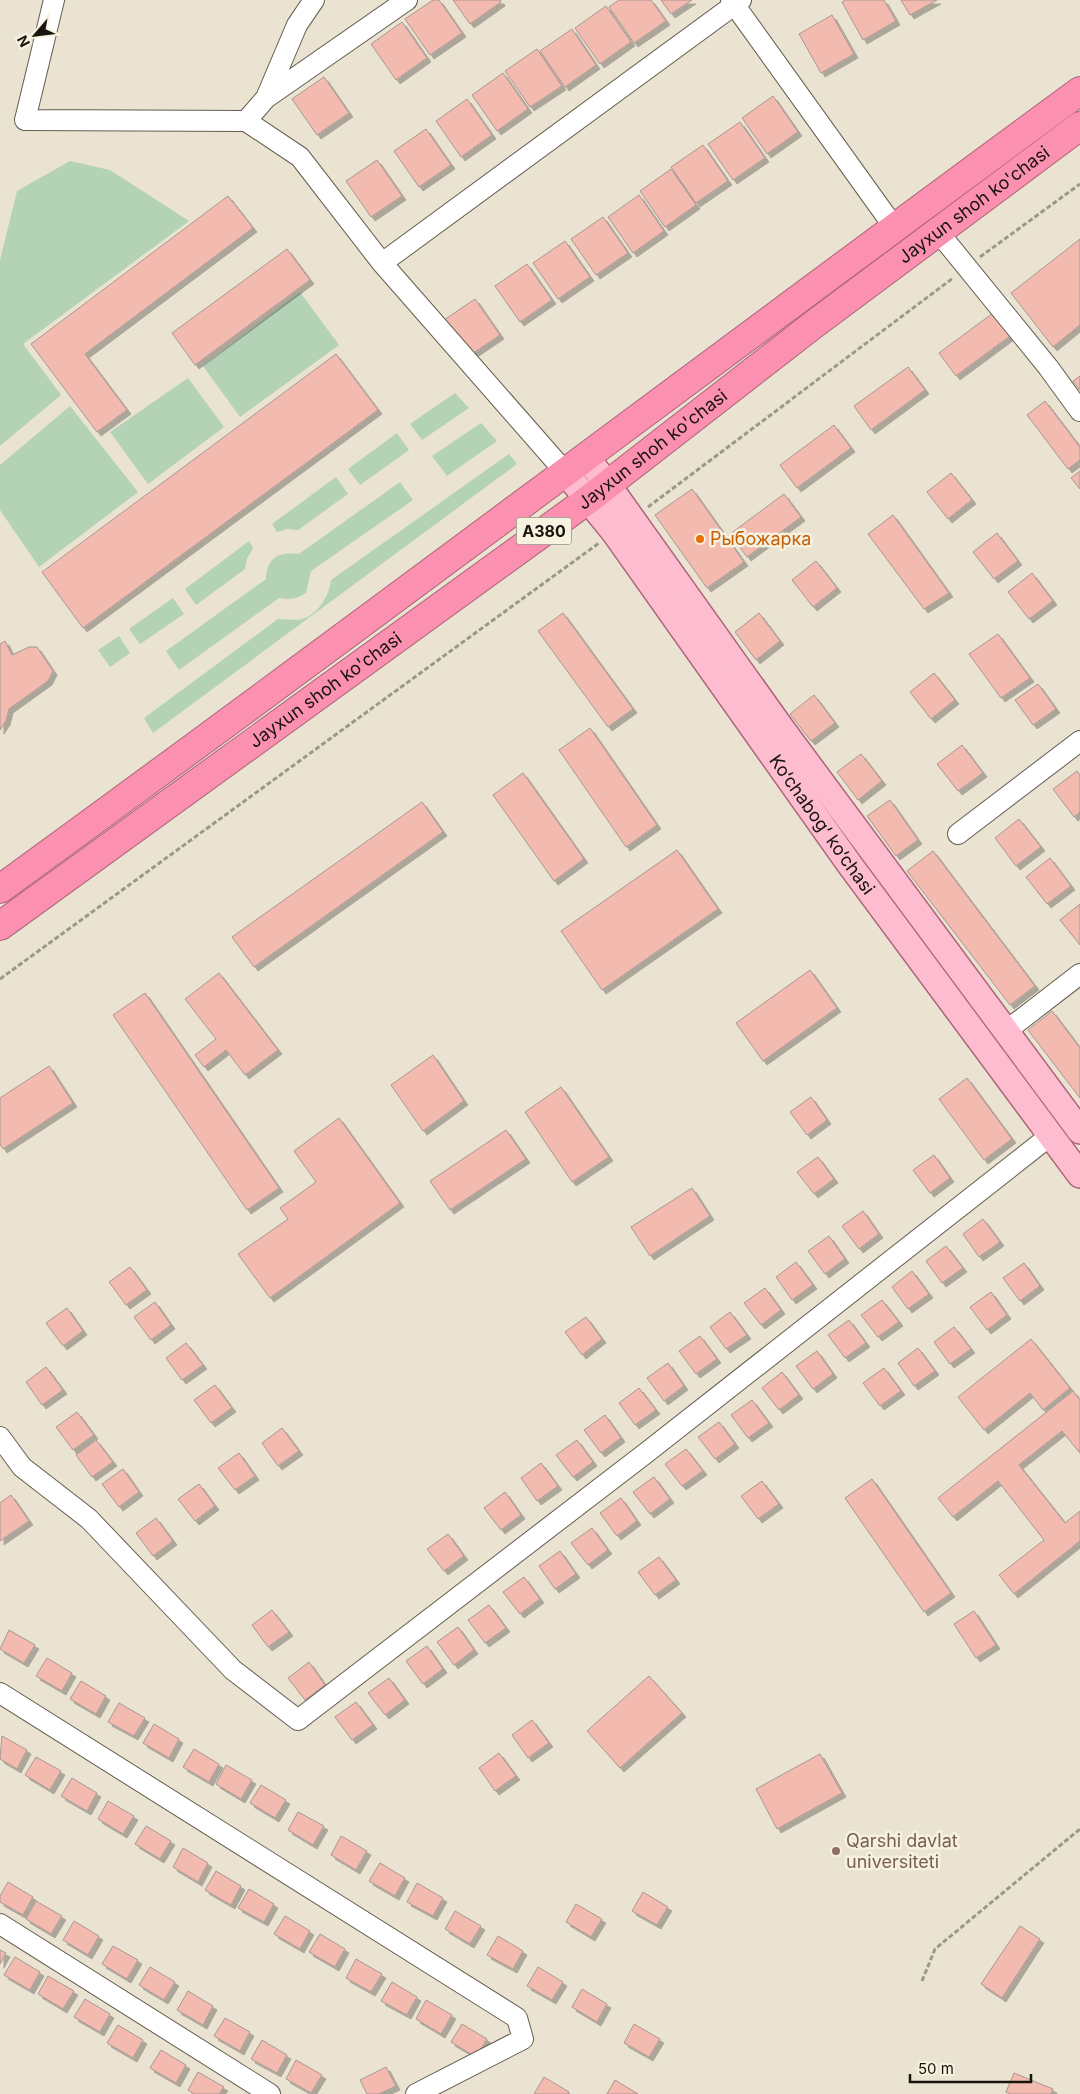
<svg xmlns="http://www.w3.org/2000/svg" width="1080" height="2094" viewBox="0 0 1080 2094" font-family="Inter,sans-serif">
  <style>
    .green { fill: #b4d2b5 }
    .building { fill: #f3bbaf; stroke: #a99691; filter: url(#shadow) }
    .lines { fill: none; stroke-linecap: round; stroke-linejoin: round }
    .minor-casing { stroke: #635d4e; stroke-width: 22 }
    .major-casing { stroke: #ac6578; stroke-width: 28 }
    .highway-casing { stroke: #ac6578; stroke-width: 30 }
    .path { stroke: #9d978a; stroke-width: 3; stroke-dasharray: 5 2.5; stroke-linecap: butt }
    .minor { stroke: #fff; stroke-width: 20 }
    .major { stroke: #fdbcd0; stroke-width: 25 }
    .highway { stroke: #fc90b1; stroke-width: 28 }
    .food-dot { fill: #e8710a; stroke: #f7f1df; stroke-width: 2 }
    .education-dot { fill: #8d6e63; stroke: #f7f1df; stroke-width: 2 }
    .labels { text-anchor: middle; stroke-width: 5; stroke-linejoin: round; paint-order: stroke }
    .shield { fill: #f7f1df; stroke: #5a564d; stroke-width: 1 }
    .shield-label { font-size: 16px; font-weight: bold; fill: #17140e }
    .street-label { font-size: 18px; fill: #17140e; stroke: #f7f1df }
    .food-label { font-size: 18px; fill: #c56008; stroke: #f7f1df; text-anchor: start }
    .education-label { font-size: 18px; fill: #785e54; stroke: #f7f1df; text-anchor: start }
  </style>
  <defs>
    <filter id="shadow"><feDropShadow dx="4" dy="4" stdDeviation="0" flood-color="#0004"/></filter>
  </defs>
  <rect width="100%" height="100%" fill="#eae3d2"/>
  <!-- green -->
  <path class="green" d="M70,161L110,170L189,221L23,344L61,395L0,446V260L17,191Z
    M300,292L339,345L240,417L203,366Z
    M188,378L224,427L148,484L110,432Z
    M455,393L469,408L422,440L410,424Z
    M70,406L138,492L39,567L0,510V465Z
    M481,423L497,441L447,476L432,456Z
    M397,433L409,450L360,485L348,469Z
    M509,454L517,464L153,733L144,718L278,619C284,619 291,620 298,620C317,617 329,597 331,580Z
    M336,477L348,494L298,530L287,529L277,532L272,524Z
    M400,482L413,500L311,571L306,593C297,599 290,600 279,598L179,670L166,651L266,579C267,557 279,552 299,554Z
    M249,541L253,548L247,559L245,569L196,605L185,589Z
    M173,598L184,614L140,644L129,629Z
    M119,636L130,653L110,667L98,650Z"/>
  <!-- building -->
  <path class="building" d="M433,0H439L462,33L430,55L405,19Z
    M453,0H500L501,2L470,24Z
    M619,0H651L666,21L634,43L609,7Z
    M661,0H692L671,14Z
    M845,0H884L896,21L863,40L842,2Z
    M901,0H937L910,15Z
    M606,6L631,42L600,64L575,28Z
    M832,15L854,54L821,73L799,34Z
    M402,22L427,58L396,80L371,44Z
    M572,29L596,65L565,87L540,51Z
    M537,49L562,86L530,107L505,71Z
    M503,73L528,109L497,131L472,95Z
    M324,77L349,113L317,135L292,99Z
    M773,96L798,132L767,154L742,118Z
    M467,99L492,135L461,157L436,121Z
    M740,122L765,158L733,180L708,144Z
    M426,129L451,165L419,187L394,151Z
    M703,145L728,181L696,203L671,167Z
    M377,160L402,196L371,217L346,181Z
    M671,169L696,205L665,227L640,191Z
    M639,195L664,231L633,253L608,217Z
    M228,196L253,228L85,354L127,410L97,432L31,344Z
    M603,217L628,253L596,275L571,239Z
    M1080,239V325L1053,347L1011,293Z
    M565,241L590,277L558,299L533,263Z
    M287,249L310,280L195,365L172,333Z
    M527,264L552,300L520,322L495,286Z
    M475,299L500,335L469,356L444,320Z
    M993,313L1010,336L956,376L939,353Z
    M336,354L378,410L83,628L42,572Z
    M908,367L925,390L871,430L854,406Z
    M1080,376V390L1073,381Z
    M1045,401L1080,447V460L1068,469L1027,415Z
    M834,425L851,448L797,488L780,465Z
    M1080,471V489L1071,478Z
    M951,473L972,500L948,519L927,492Z
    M692,489L744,562L707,588L655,515Z
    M784,494L801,517L747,557L730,534Z
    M893,515L949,593L924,609L868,534Z
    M997,533L1018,561L994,579L973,552Z
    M816,561L837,588L813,607L792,580Z
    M1032,573L1053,601L1029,619L1008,592Z
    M563,613L633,709L608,727L538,631Z
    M759,613L780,641L756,660L735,632Z
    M998,634L1030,678L1001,698L969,654Z
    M5,641L12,655L29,647H37L53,671L48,681L9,709L6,721L0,730V644Z
    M934,673L955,700L931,719L910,692Z
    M1038,684L1056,709L1033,725L1015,700Z
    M814,695L835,723L811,741L790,714Z
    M590,728L657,825L626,847L559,750Z
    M962,745L983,773L958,791L937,764Z
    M861,754L882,781L858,800L837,772Z
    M1077,771L1080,775V812L1074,817L1053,789Z
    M523,773L584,859L554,881L493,795Z
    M890,800L918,840L896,856L867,816Z
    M422,802L443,832L254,967L232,937Z
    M1019,819L1041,847L1016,866L995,838Z
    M677,850L718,909L602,990L561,931Z
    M933,851L1035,986L1010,1005L907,871Z
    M1050,858L1071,886L1047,904L1026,877Z
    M1080,904V945L1060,920Z
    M810,970L837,1008L763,1061L736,1023Z
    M219,973L278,1050L245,1075L226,1050L204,1067L195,1055L216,1039L185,999Z
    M145,993L279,1188L247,1210L113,1015Z
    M1052,1011L1080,1048V1098L1028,1030Z
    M433,1055L464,1101L423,1131L391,1085Z
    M49,1066L73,1103L3,1149L0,1144V1098Z
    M967,1078L1012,1139L984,1160L939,1099Z
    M561,1087L609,1157L572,1182L525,1112Z
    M811,1097L827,1120L807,1135L790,1112Z
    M339,1118L400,1203L270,1298L238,1254L288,1219L280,1208L316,1182L294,1151Z
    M506,1130L526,1159L450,1210L430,1181Z
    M934,1155L950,1178L930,1193L913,1170Z
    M818,1157L834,1179L814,1194L797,1172Z
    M692,1188L710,1216L650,1256L631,1227Z
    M863,1211L879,1234L859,1249L842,1226Z
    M983,1219L1000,1242L979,1257L963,1234Z
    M829,1236L845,1259L825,1274L808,1251Z
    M946,1246L963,1268L942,1283L926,1261Z
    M796,1262L813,1285L792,1300L776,1277Z
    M1024,1263L1040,1286L1020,1301L1003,1278Z
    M130,1267L147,1290L126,1305L109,1282Z
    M912,1271L929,1294L908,1309L892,1287Z
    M765,1288L781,1310L761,1325L744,1303Z
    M991,1292L1007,1315L987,1330L970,1307Z
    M882,1300L899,1322L878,1337L861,1315Z
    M155,1302L171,1325L151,1340L134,1317Z
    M67,1308L83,1331L63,1346L46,1323Z
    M730,1312L747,1335L726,1349L710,1327Z
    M586,1317L602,1339L582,1355L565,1332Z
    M849,1320L866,1343L845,1358L828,1335Z
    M954,1327L971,1349L950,1364L934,1342Z
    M700,1336L717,1359L696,1374L679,1351Z
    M1031,1339L1070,1388L1043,1410L1030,1393L984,1430L958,1397Z
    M186,1343L203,1365L182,1380L166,1358Z
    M918,1348L935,1371L914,1386L898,1363Z
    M817,1351L833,1374L813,1389L796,1366Z
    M668,1363L684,1386L664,1401L647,1378Z
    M46,1367L63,1390L42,1405L26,1382Z
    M884,1368L901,1391L880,1406L863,1383Z
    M782,1372L799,1395L779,1410L762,1388Z
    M215,1385L232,1408L211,1423L194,1400Z
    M639,1388L656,1410L635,1425L619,1403Z
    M1073,1391L1080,1400V1453L1062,1431L1019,1465L1065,1523L1080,1511V1541L1014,1594L999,1575L1044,1540L998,1481L953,1517L938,1498Z
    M752,1400L769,1423L748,1438L731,1415Z
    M77,1412L94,1435L73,1450L56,1427Z
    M605,1415L621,1438L601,1453L584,1430Z
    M719,1422L735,1444L715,1459L698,1437Z
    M282,1428L299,1451L278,1466L262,1443Z
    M96,1440L113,1462L92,1477L76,1455Z
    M577,1440L593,1462L573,1477L556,1455Z
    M686,1449L703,1471L682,1486L665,1464Z
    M239,1453L255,1476L235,1490L218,1468Z
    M541,1463L558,1486L537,1501L521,1478Z
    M123,1469L139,1492L119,1507L102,1484Z
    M654,1477L670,1499L650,1514L633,1492Z
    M872,1479L951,1593L924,1612L845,1498Z
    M762,1481L779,1504L758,1519L741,1496Z
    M199,1484L215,1506L195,1521L178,1499Z
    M505,1492L521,1515L501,1530L484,1508Z
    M11,1495L29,1521L0,1541V1503Z
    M621,1498L637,1521L617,1536L600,1513Z
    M156,1518L173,1541L153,1556L136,1533Z
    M592,1528L608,1550L588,1565L571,1543Z
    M448,1534L464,1556L444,1571L427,1549Z
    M560,1551L576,1574L555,1589L539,1566Z
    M659,1557L676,1580L655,1595L638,1572Z
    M524,1577L540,1599L520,1614L503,1592Z
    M489,1605L506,1628L485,1643L468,1620Z
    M272,1610L289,1632L268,1647L252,1625Z
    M974,1611L996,1645L976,1658L954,1624Z
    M458,1627L474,1650L454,1665L437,1642Z
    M9,1630L35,1645L24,1663L0,1649Z
    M427,1646L443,1669L423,1684L406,1661Z
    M47,1658L72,1673L62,1691L36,1676Z
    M309,1662L325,1685L305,1700L288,1678Z
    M649,1676L682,1713L620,1768L587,1731Z
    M389,1678L405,1700L385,1715L368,1693Z
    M81,1681L106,1696L96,1714L70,1699Z
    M356,1702L373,1725L352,1740L335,1717Z
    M119,1703L145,1718L134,1736L108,1722Z
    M532,1720L549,1743L528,1758L512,1735Z
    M154,1724L179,1739L169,1758L143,1743Z
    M2,1736L27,1750L17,1769L0,1759Z
    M194,1749L219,1764L209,1782L183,1767Z
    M499,1753L516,1776L495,1791L479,1768Z
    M820,1754L842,1793L777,1829L756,1789Z
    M36,1757L61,1771L50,1790L25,1775Z
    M226,1765L252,1780L241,1799L216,1784Z
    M72,1778L97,1793L87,1811L61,1796Z
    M261,1785L286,1800L275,1818L250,1803Z
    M108,1801L134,1816L123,1834L98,1819Z
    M298,1812L324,1826L313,1845L288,1830Z
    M146,1826L171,1841L160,1859L135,1844Z
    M341,1836L367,1851L356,1870L331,1855Z
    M183,1848L208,1863L198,1882L173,1867Z
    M380,1863L405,1878L395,1896L369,1881Z
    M216,1871L241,1886L231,1905L205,1890Z
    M8,1882L33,1897L23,1915L0,1902V1896Z
    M417,1883L443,1898L433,1916L407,1902Z
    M249,1889L274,1904L264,1922L238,1908Z
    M643,1892L668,1907L657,1925L632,1911Z
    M36,1901L62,1916L51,1934L26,1919Z
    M576,1904L602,1919L591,1937L566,1922Z
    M455,1911L481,1926L470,1944L445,1929Z
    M285,1916L310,1931L300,1949L274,1934Z
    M74,1921L99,1936L88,1955L63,1940Z
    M1020,1926L1040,1939L1002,1998L981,1984Z
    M320,1934L345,1949L335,1967L309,1952Z
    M498,1936L523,1951L513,1969L487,1955Z
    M113,1946L138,1960L127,1979L102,1964Z
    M0,1950L6,1953L0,1964Z
    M15,1957L40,1972L30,1990L4,1975Z
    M356,1959L382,1974L371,1992L346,1978Z
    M150,1967L175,1982L164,2000L139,1985Z
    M538,1967L563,1982L552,2000L527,1986Z
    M48,1976L74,1991L63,2009L38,1994Z
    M392,1982L417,1997L407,2015L381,2001Z
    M582,1989L607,2004L597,2022L572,2007Z
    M188,1991L213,2006L203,2025L177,2010Z
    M85,1999L110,2014L100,2032L74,2017Z
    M426,2000L452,2015L441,2034L416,2019Z
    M225,2018L250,2032L240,2051L214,2036Z
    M462,2024L487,2039L476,2057L451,2042Z
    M634,2024L660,2039L649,2057L624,2043Z
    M118,2025L143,2040L133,2058L107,2043Z
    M262,2040L287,2055L277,2073L251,2059Z
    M161,2050L186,2065L176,2083L150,2068Z
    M296,2060L322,2075L311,2093L286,2079Z
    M386,2067L396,2086L379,2094H367L360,2080Z
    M198,2072L224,2087L219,2094H194L188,2090Z
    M1014,2073L1053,2089L1051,2094H1010L1006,2092Z
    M544,2077L569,2092L568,2094H534Z
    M615,2080L638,2094H607Z"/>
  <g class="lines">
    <!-- minor casing -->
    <g class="minor-casing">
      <path id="minor" d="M54,0L25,120L246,121L266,98L407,0
        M731,0L894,227
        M266,98L297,25L314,0
        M246,121L300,157L382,263L566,473
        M939,233L1048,367L1080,411
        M382,263L741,0
        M958,834L1080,741
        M1006,1031L1080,974
        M0,1437L22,1467L89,1519L233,1670L298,1720L646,1453L1051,1135
        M0,1693L517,2018L523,2039L416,2094
        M0,1924L270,2094"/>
    </g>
    <!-- major casing -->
    <g class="major-casing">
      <g id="major">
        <path d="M587,458L608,485L782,729L1080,1131"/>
        <path id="s1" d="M566,473L614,532L850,865L1080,1175"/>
      </g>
    </g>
    <!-- highway casing -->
    <g class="highway-casing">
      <g id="highway">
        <path d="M0,889C362,626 719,356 1080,91"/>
        <path id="s2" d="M0,926L589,499L813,325L1080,126"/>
      </g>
    </g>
    <!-- path -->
    <path class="path" d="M980,257L1080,184
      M648,507L953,278
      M0,979L599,543
      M922,1981L935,1949L1080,1829"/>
    <!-- minor -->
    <use href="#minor" class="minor"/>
    <!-- major -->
    <use href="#major" class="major"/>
    <!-- highway -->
    <use href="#highway" class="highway"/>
  </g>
  <!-- markers -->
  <circle class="food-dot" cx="700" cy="539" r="5"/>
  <circle class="education-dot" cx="836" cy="1851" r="5"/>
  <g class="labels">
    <!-- shield labels -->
    <rect class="shield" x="516.5" y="517.5" width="55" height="27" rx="4"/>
    <g class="shield-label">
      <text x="544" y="537">A380</text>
    </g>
    <!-- street labels -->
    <g class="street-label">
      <text dy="6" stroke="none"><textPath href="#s2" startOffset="1212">Jayxun shoh ko'chasi</textPath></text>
      <text dy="6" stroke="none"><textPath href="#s2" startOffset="808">Jayxun shoh ko'chasi</textPath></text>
      <text dy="6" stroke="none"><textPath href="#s2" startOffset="402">Jayxun shoh ko'chasi</textPath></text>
      <text dy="6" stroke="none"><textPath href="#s1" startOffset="435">Ko‘chabog‘ ko‘chasi</textPath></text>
    </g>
    <!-- food labels -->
    <g class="food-label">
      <text x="710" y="545">Рыбожарка</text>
    </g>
    <!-- education labels -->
    <g class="education-label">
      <text x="846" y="1847">Qarshi davlat<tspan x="846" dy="21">universiteti</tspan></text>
    </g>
  </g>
  <!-- north arrow -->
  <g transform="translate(35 35) rotate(242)" stroke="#f7f1df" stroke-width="4" paint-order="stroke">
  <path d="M0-4L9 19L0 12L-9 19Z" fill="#17140e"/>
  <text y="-8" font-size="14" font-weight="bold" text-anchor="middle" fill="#17140e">N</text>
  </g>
  <!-- scale -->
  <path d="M910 2074v8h121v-8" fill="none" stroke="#17140e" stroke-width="2.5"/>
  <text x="918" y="2074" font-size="15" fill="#17140e" stroke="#f7f1df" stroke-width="4" paint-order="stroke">50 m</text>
</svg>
